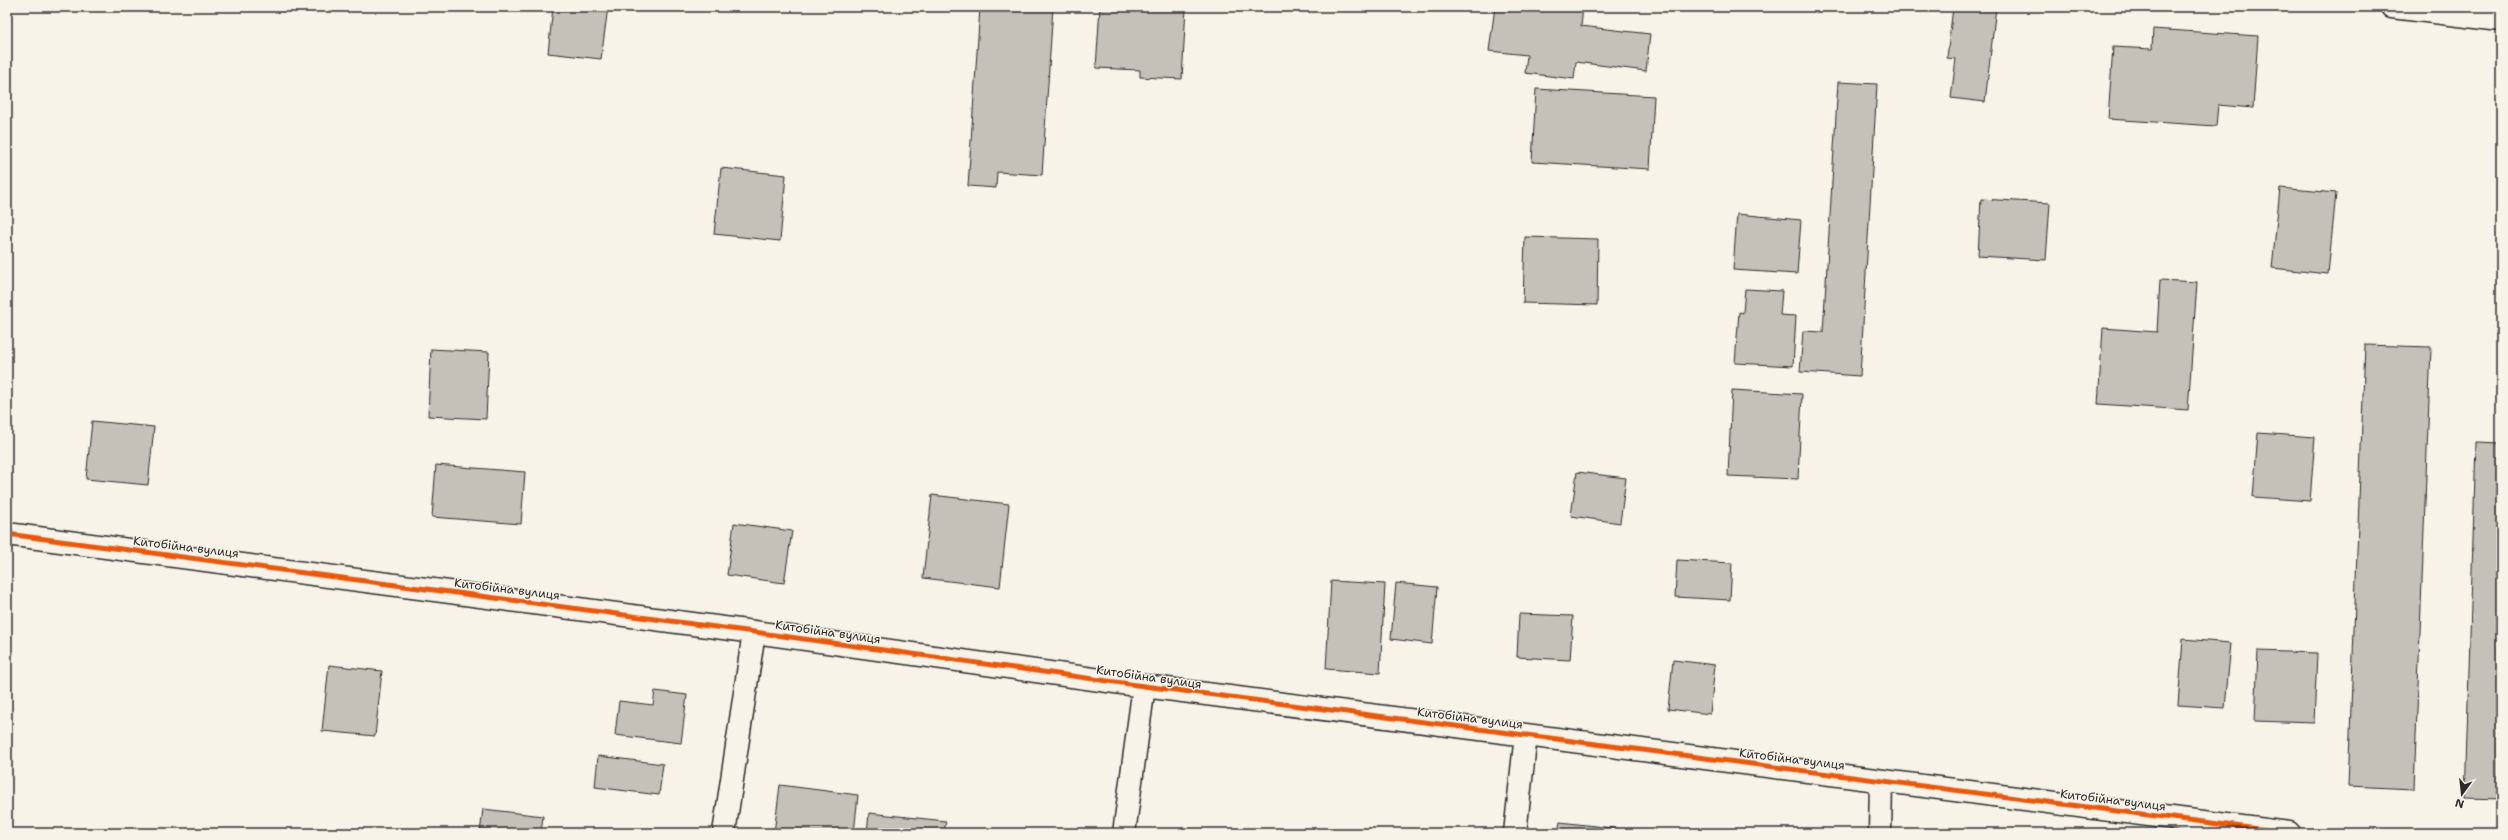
<svg xmlns="http://www.w3.org/2000/svg" width="2508" height="840" viewBox="0 0 2508 840" font-family="'Shantell Sans',sans-serif">
  <style>
    .building { fill: #c4c1b9; stroke: #2b2b2b }
    .lines { fill: none; stroke-linecap: round; stroke-linejoin: round }
    .minor-casing { stroke: #2b2b2b; stroke-width: 25 }
    .minor { stroke: #f7f3e8; stroke-width: 22 }
    .cycleway-casing { stroke: #f7f3e8; stroke-width: 8 }
    .cycleway { stroke: #e8590c; stroke-width: 5 }
    .labels { text-anchor: middle; stroke-width: 3; stroke-linejoin: round; paint-order: stroke }
    .street-label { font-size: 12px; fill: #2b2b2b; stroke: #f7f3e8 }
  </style>
  <rect width="100%" height="100%" fill="#f7f3e8"/>
  <filter id="ink" filterUnits="userSpaceOnUse"><feTurbulence type="fractalNoise" baseFrequency=".025" numOctaves="2"/><feDisplacementMap in="SourceGraphic" scale="8" xChannelSelector="R" yChannelSelector="G"/><feConvolveMatrix kernelMatrix="1 2 1 2 8 2 1 2 1" color-interpolation-filters="sRGB"/></filter>
  <g filter="url(#ink)">
    <!-- building -->
    <path class="building" d="M553,7H608L601,59L548,53Z
      M980,7H1053L1042,175L997,172L996,188L968,186Z
      M1100,7H1186L1182,79L1140,77V70L1096,68Z
      M1495,7H1583L1581,26L1650,34L1646,71L1576,62L1574,79L1525,73L1527,55L1489,51Z
      M1953,7H1996L1985,102L1951,98L1956,59L1947,58Z
      M2153,29L2258,36L2253,108L2218,105L2216,126L2108,119L2113,47L2152,49Z
      M1838,82L1877,84L1860,376L1800,372L1803,331L1823,332Z
      M1536,89L1654,96L1650,169L1532,162Z
      M721,168L786,175L780,241L714,234Z
      M2280,188L2336,193L2328,274L2272,268Z
      M1981,199L2050,203L2046,260L1978,256Z
      M1737,214L1801,220L1797,274L1733,270Z
      M1525,237L1598,239L1597,305L1523,303Z
      M2160,280L2197,282L2188,410L2098,404L2103,328L2157,332Z
      M1745,289L1782,291L1780,315L1796,316L1793,366L1735,363L1739,312L1743,313Z
      M2365,345L2431,347L2414,789L2348,786Z
      M431,349L489,352L486,419L428,416Z
      M1732,390L1802,394L1798,479L1728,476Z
      M92,421L154,427L148,485L86,479Z
      M2258,433L2315,437L2310,501L2253,497Z
      M2476,442L2501,443V800L2465,799Z
      M436,465L525,472L521,524L432,517Z
      M1577,472L1626,478L1620,523L1571,516Z
      M932,495L1009,504L1000,587L923,578Z
      M734,523L792,531L784,583L727,575Z
      M1677,560L1732,563L1730,600L1675,597Z
      M1331,581L1385,584L1380,673L1326,669Z
      M1396,583L1437,587L1432,644L1391,639Z
      M1519,614L1573,616L1570,660L1517,657Z
      M2183,639L2231,643L2225,708L2178,705Z
      M2258,651L2317,653L2314,723L2255,721Z
      M1673,660L1715,665L1710,714L1668,709Z
      M329,665L382,671L375,736L322,731Z
      M655,691L687,695L681,743L615,735L619,701L653,705Z
      M598,756L663,764L659,795L595,787Z
      M780,785L858,795L854,833H774Z
      M483,809L543,816L541,833H480Z
      M869,813L946,821L944,833H867Z
      M1560,822L1647,832V833H1558Z"/>
    <g class="lines">
      <!-- minor casing -->
      <g class="minor-casing">
        <path id="minor" d="M2392,7L2501,20
          M7,534L754,632L1144,686L2289,833
          M724,833L754,632
          M1124,833L1144,686
          M1515,833L1526,735
          M1880,833L1881,781"/>
      </g>
      <!-- minor -->
      <use href="#minor" class="minor"/>
      <!-- cycleway casing -->
      <g class="cycleway-casing">
        <path id="cycleway" d="M7,534L754,632L1144,686L2289,833"/>
      </g>
      <!-- cycleway -->
      <use href="#cycleway" class="cycleway"/>
    </g>
  </g>
  <g class="labels">
    <!-- street labels -->
    <g class="street-label">
      <text transform="translate(186 547) rotate(7)" y="4">Китобійна вулиця</text>
      <text transform="translate(507 589) rotate(7)" y="4">Китобійна вулиця</text>
      <text transform="translate(828 632) rotate(8)" y="4">Китобійна вулиця</text>
      <text transform="translate(1149 677) rotate(8)" y="4">Китобійна вулиця</text>
      <text transform="translate(1470 718) rotate(7)" y="4">Китобійна вулиця</text>
      <text transform="translate(1792 759) rotate(7)" y="4">Китобійна вулиця</text>
      <text transform="translate(2113 800) rotate(7)" y="4">Китобійна вулиця</text>
    </g>
  </g>
  <!-- margin -->
  <rect width="2508" height="840" fill="none" stroke="#f7f3e8" stroke-width="24"/>
  <rect x="12" y="12" width="2484" height="816" fill="none" stroke="#2b2b2b" stroke-width="1.5" filter="url(#ink)"/>
  <!-- north arrow -->
  <g transform="translate(2462 794) rotate(195)" stroke="#f7f3e8" stroke-width="3" paint-order="stroke">
  <path d="M0-3L7 15L0 10L-7 15Z" fill="#2b2b2b"/>
  <text y="-6" font-size="11" font-weight="bold" text-anchor="middle" fill="#2b2b2b">N</text>
  </g>
</svg>
